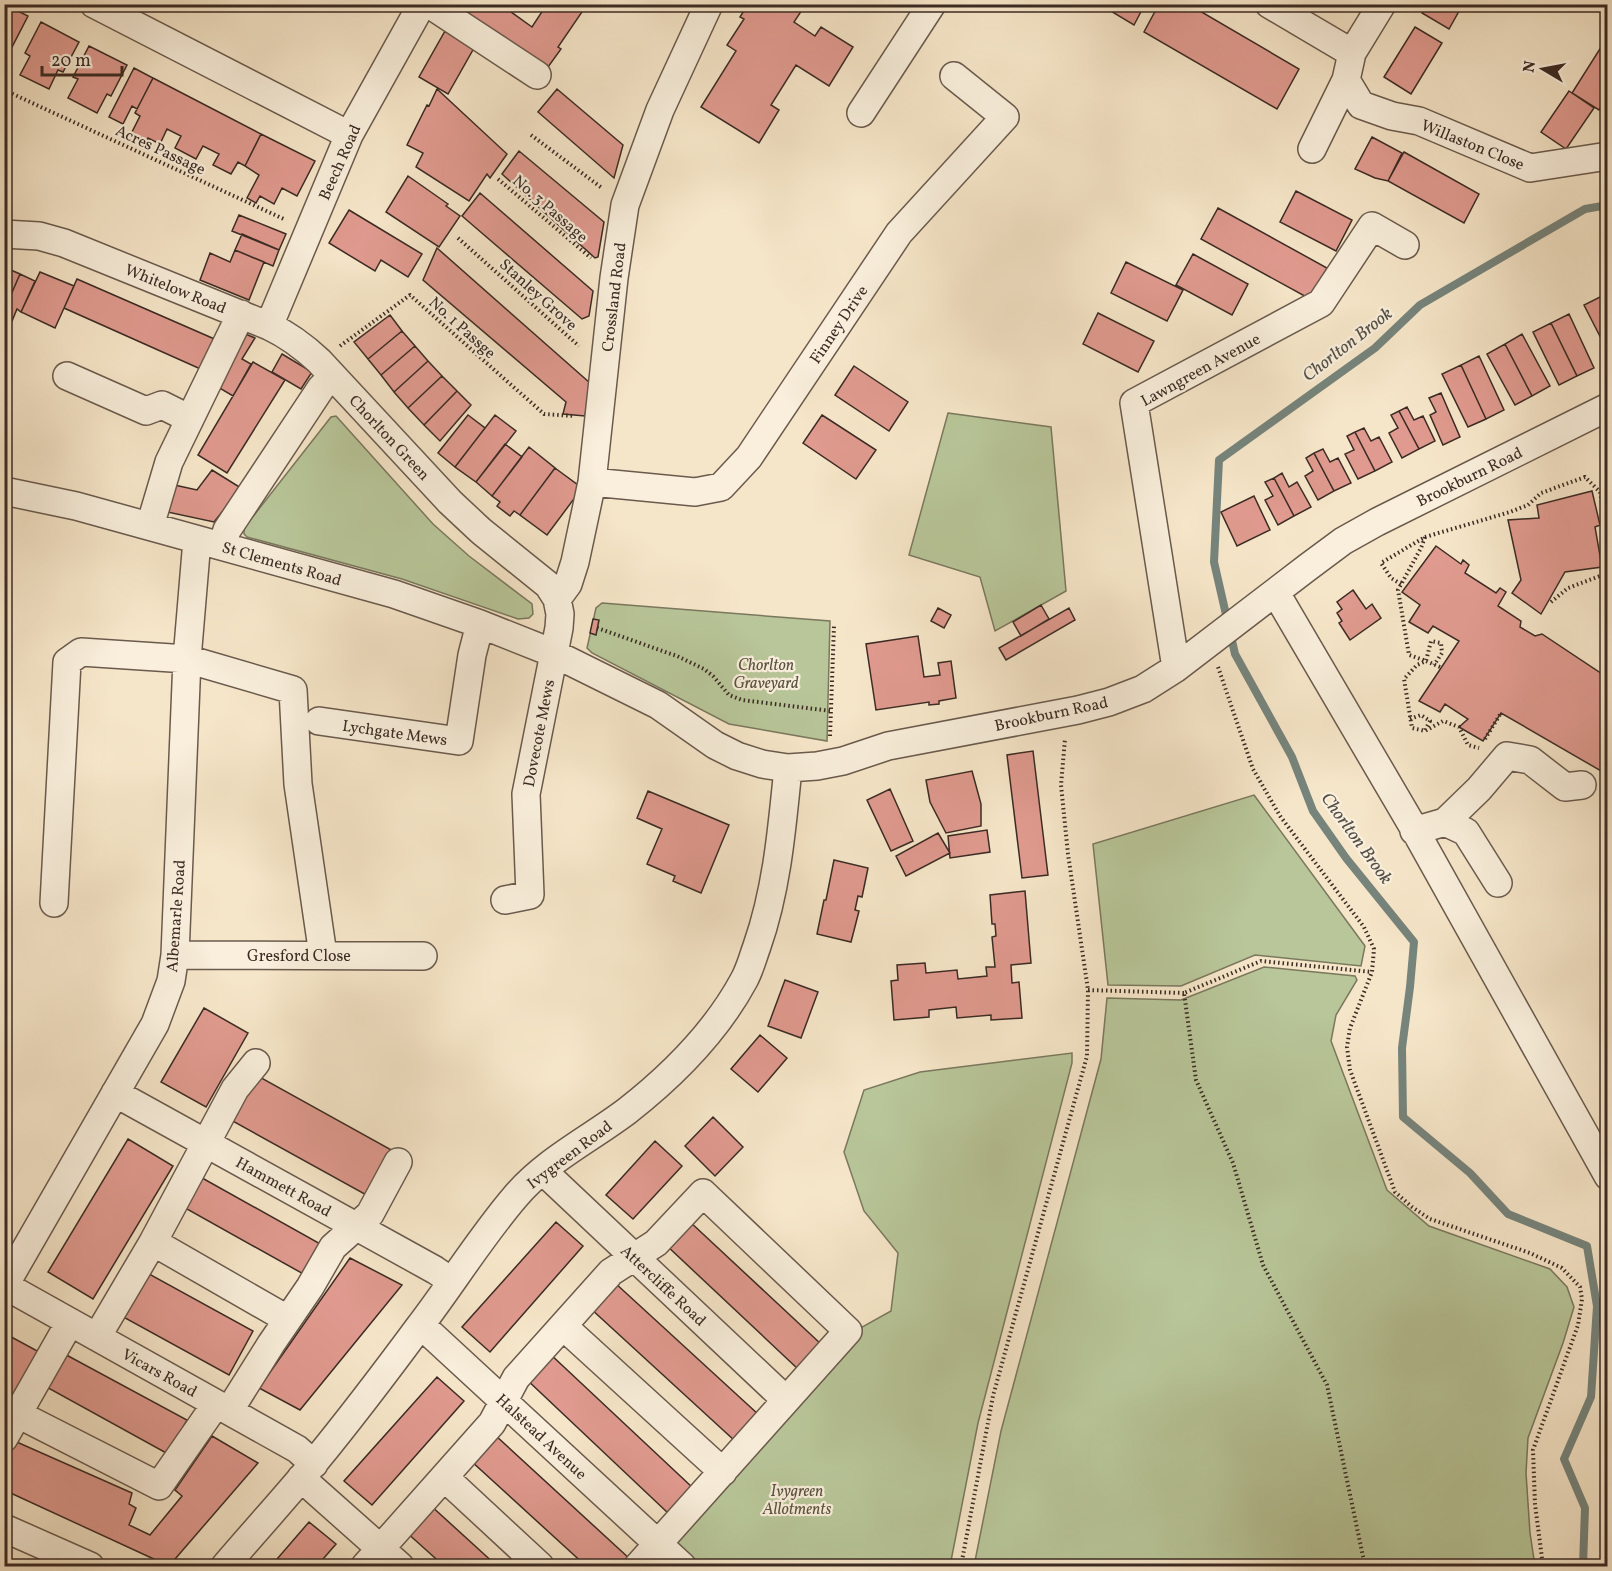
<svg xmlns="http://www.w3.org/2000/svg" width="1612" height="1571" viewBox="0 0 1612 1571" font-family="Vollkorn,serif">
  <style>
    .green { fill: #b8c699; stroke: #7a785e; stroke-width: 1.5 }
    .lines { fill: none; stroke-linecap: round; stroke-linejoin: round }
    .stream { stroke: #76847c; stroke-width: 8 }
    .building { fill: #e09a8f; stroke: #3b2b24; stroke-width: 1.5 }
    .minor-casing { stroke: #6a5a4d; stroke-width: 30 }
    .path { stroke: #3b2b24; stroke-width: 4; stroke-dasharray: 1.5 3; stroke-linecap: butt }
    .minor { stroke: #f9efdc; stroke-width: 27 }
    .labels { text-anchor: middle; stroke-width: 4.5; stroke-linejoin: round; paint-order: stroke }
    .street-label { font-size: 16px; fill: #3b2b24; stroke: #f9efdc }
    .park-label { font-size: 16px; font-style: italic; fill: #5a5241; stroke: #f9efdc }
    .water-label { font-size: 18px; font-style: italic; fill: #545049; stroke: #f9efdc }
  </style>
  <rect width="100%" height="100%" fill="#f6e6c9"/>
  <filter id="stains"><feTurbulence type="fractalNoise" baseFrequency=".00333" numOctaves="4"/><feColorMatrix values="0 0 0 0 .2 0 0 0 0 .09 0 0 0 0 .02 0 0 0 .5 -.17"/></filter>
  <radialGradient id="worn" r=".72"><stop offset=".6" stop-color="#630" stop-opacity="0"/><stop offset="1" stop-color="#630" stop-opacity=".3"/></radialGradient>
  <!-- green -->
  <path class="green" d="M948,413L1051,427L1066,591L995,631L980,577L909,555Z
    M336,416L433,524L469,556L532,604L533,614L529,618L518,619L402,579L247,537L244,534V528L331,417Z
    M602,603L830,621L827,741L729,724L592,653L587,648L596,608Z
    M1254,795L1365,946L1361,966L1255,955L1181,986L1108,985L1093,844Z
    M1264,967L1355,976L1357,980L1336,1015L1331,1041L1387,1190L1429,1226L1550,1269L1567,1287L1574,1307L1563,1343L1528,1438L1526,1473L1530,1533L1535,1566H974L1001,1431L1101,1059L1107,998L1181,1000Z
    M1072,1053V1063L978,1423L950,1566H646L855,1331L891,1311L898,1253L864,1211L844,1152L864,1090L920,1072Z"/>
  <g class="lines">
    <!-- stream -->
    <path class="stream" d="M1583,1566L1585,1508L1564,1459L1591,1397L1597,1306L1587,1246L1508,1214L1470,1173L1403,1117L1402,1048L1410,987L1414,942L1346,858L1313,811L1292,757L1235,654L1214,562L1219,460L1375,348L1420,305L1585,209L1608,205"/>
  </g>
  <!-- building -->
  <path class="building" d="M4,4L28,16L12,47L8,44L4,51Z
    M452,4H500L532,27L547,4H578L584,9L558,47L561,49L543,74Z
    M748,4H794L802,10L794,22L815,36L821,27L853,47L829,86L796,65L771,105L779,110L759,143L701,107L736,51L727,45L744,19L740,17Z
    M1099,4H1145L1134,25Z
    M1159,4H1188L1299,69L1277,109L1144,32Z
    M1428,4H1463L1449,29L1422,13Z
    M41,22L79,42L63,72L58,70L49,89L20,75L30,56L25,53Z
    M1415,27L1442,43L1411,94L1384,77Z
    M445,31L474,48L448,94L419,77Z
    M1603,44L1608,47V97L1599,110L1572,93Z
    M89,46L127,65L111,96L107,94L97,113L68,98L78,79L73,77Z
    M134,68L153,78L137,109L132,106L123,124L109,117Z
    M153,78L261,134L245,166L238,162L231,174L213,165L219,154L203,146L196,159L175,148L181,136L167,129L160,144L148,138L144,145L129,138L140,116L135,113Z
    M437,89L507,154L490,178L487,174L469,201L416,167L423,153L407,145L427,105L429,106Z
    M557,89L623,145L614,178L538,112Z
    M1569,91L1594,108L1566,149L1541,132Z
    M261,134L315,161L297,196L282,188L274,204L260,196L256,203L247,198L259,175L245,166Z
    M1372,137L1402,153L1388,181L1375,178L1355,169Z
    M519,151L604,222L598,257L595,258L502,174Z
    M1404,152L1479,194L1464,223L1388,181Z
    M408,176L448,204L446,206L460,216L439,247L386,212Z
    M1296,191L1352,220L1336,251L1280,222Z
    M480,193L593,291L589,316L582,319L462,216Z
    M1218,208L1327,268L1310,299L1201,239Z
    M349,210L422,254L408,277L381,260L375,271L329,243Z
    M239,215L286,234L279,250L232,231Z
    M242,234L279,250L273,266L235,250Z
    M437,248L590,383L585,416L563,414L566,402L423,280Z
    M235,250L264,262L249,300L200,280L210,253L230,262Z
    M1193,254L1248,284L1232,315L1176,285Z
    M1126,262L1183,290L1167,321L1111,293Z
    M4,267L20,274L4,311Z
    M40,272L74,286L55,328L21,312Z
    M20,274L35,281L21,312L17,309L12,321L4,318V311Z
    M77,279L219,341L205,371L64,308Z
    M1608,293V308L1602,296Z
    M1602,296L1608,308V352L1584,305Z
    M1098,313L1154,341L1138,372L1083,344Z
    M1569,314L1594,368L1577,376L1551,323Z
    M390,315L402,331L368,359L354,342Z
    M1551,323L1577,376L1559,385L1533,332Z
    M238,331L255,338L242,359L251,364L233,396L211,383Z
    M402,331L415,346L381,375L368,359Z
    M1522,334L1550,386L1532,396L1505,344Z
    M1505,344L1532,396L1515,405L1487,354Z
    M415,346L428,361L394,392L381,375Z
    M282,354L312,372L301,389L272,372Z
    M1479,356L1504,410L1486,419L1461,365Z
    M428,361L442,376L408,408L394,392Z
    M253,362L285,380L227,473L198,455Z
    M1461,365L1486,419L1468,427L1442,374Z
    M854,366L908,402L889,431L835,395Z
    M442,376L457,391L424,425L408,408Z
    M457,391L471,405L440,441L424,425Z
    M1441,393L1460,437L1443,445L1430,415L1436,412L1429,398Z
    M1407,407L1414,420L1423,416L1435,441L1419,449L1399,411Z
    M1399,411L1419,449L1402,458L1389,433L1398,428L1391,415Z
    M468,415L485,428L455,467L438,453Z
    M495,415L516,431L476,482L455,467Z
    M822,415L876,450L856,479L803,443Z
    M1364,428L1371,441L1379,437L1392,462L1375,471L1355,432Z
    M1355,432L1375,471L1358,479L1345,454L1354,450L1347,436Z
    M505,444L522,457L492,496L476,482Z
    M529,447L555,468L520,515L514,511L510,516L497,506L500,502L492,496Z
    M1323,449L1330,462L1338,458L1351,483L1334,491L1314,453Z
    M1314,453L1334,491L1318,500L1305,476L1313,471L1306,458Z
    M555,468L582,488L547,535L520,515Z
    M212,470L241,488L214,522L158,510L165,483L197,490Z
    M1282,473L1289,487L1297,482L1311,507L1294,516L1274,478Z
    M1274,478L1294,516L1278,525L1265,500L1273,496L1265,482Z
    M1592,491L1600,525L1595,527L1602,567L1565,572L1541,614L1512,593L1521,580L1508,520L1539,518L1537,505Z
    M1254,496L1270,530L1237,546L1221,512Z
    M1436,546L1461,564L1463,560L1469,565L1465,573L1496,593L1500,588L1506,592L1498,606L1521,621L1520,627L1535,636L1542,634L1608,678V775L1501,713L1483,741L1459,727L1468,719L1445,704L1440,712L1419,701L1459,641L1433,626L1428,633L1409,622L1420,605L1402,592Z
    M1353,590L1366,609L1372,604L1381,618L1350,640L1339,623L1342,621L1337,613L1342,609L1337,602Z
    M1041,605L1049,619L1021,636L1013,622Z
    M938,608L951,615L944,628L931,621Z
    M1069,608L1075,620L1006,660L999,648Z
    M593,619L599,620L596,635L590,633Z
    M918,636L924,677L940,675L938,663L951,661L956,698L939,701V704L929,705V702L876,710L866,644Z
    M1033,751L1048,875L1022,878L1007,755Z
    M972,771L981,804V826L946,833L930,802L926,780Z
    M890,789L913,841L891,851L867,800Z
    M648,791L729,825L701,893L673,881L675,876L647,864L662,829L637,818Z
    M987,830L990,852L950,858L948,836Z
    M938,833L950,853L906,876L896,856Z
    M834,860L868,868L862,897L858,896L855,910L859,911L851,942L817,934L824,900H826Z
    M1025,891L1031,963L1011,965L1012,983L1019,982L1022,1018L991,1020V1015L957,1018L956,1007L929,1010V1017L894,1020L891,981L898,980L897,965L925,963L926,973L957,970L958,979L987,976L986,967H995L992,937L996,936L995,924H992L990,895Z
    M785,980L818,992L801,1038L768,1026Z
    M204,1008L248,1033L206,1107L161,1082Z
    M760,1035L787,1058L758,1092L731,1069Z
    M254,1074L395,1152L370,1197L229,1119Z
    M713,1117L743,1147L715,1176L685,1146Z
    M128,1139L173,1166L93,1299L48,1272Z
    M655,1141L682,1166L633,1219L606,1195Z
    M195,1174L324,1246L307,1276L178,1204Z
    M688,1220L822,1345L799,1370L665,1244Z
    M556,1222L583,1246L490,1352L462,1327Z
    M350,1258L402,1285L300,1410L259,1388Z
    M140,1269L253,1331L229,1375L116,1313Z
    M614,1282L759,1415L735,1441L590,1308Z
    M4,1333L41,1353L14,1396L4,1391Z
    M59,1351L187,1420L168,1454L41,1384Z
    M548,1352L693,1488L669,1514L524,1377Z
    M437,1377L464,1401L372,1505L344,1481Z
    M495,1435L631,1560L625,1566H586L471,1461Z
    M212,1436L258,1463L169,1566L4,1490V1450L10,1439L132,1493L129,1504L136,1508L129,1525L150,1535L182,1496L175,1490Z
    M429,1504L497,1566H444L405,1531Z
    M309,1522L336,1544L317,1566H271Z
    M4,1556L26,1566H4Z"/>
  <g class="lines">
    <!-- minor casing -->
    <g class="minor-casing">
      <path id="minor" d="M94,4L349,135
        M429,4L537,75
        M1269,4L1352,53
        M1382,4L1352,53L1346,80L1361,105L1392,116L1419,121L1530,168L1608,156
        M861,113L932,4
        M1312,149L1346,80
        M4,234L39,236L64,243L269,326C288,335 303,346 319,361L450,502L481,531L548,585L557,599L560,614L559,628L526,794L530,895L505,900
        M269,326L349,135L422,4
        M67,376L146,411L162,405L190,419
        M592,482L695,492L721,487L749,457L899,233L1005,117L954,76
        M4,491L76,506L199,540L394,594L480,624L553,653L658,705L715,745L737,756L762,764L788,768L817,766L843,761L888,746L1078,710L1109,702L1143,689L1176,668L1308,567L1343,541L1377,522L1608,407
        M150,526L169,462L241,314
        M222,546L227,530L321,388L333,376
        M1276,593L1412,825L1608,1176
        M557,599L568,584L575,562L592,482L614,278L625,205L660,110L709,4
        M1176,668L1134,403L1321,303L1372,226L1405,245
        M319,721L459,741L472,655L480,624
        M1445,822L1466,832L1498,883
        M1414,831L1445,822L1479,789L1507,756L1530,760L1565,787L1582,785
        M54,903L67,662L81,652L187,659L293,690L298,784L323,955
        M175,955L423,956
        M115,1093L435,1270L451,1281
        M543,1171L786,1400
        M153,1242L287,1319
        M4,1285L297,1449L314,1464
        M5,1285L155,1024L171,981L175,955L187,659L196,552L199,540
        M421,1325L682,1566
        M563,1326L723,1472
        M97,1337L153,1242L235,1089L256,1063
        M4,1407L159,1486L216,1404
        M229,1411L271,1344L310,1287L333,1247L370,1214L398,1162
        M4,1438L70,1322
        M444,1477L540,1566
        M301,1478L400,1566
        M4,1528L90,1566
        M225,1566C254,1532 285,1498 314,1463C350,1419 385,1373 419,1327C452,1284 480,1238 515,1197C545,1161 590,1139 627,1111C673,1075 716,1032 744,980C750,969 753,957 757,946C777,889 782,828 788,768
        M365,1566L492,1423L516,1378L611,1272L656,1243L703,1193L848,1331L638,1566"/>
    </g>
    <!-- path -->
    <path class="path" d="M4,90L286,220
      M531,135L602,188
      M498,179L591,258
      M458,238L579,346
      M340,346L410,295L544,414L574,416
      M1425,537L1510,512L1528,505L1541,493L1585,477L1600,492L1608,539
      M1401,584L1391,578L1381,563L1425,537L1421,548L1398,590L1409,655L1426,661L1431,641L1441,643L1442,653L1434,665
      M1551,602L1568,588L1608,573
      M597,628L677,656L704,669L713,676L729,695L742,700L831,711
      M1218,667L1253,769L1280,816L1364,927L1374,949L1372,972L1350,1028L1347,1047L1350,1070L1395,1192L1412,1207L1430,1219L1530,1253L1562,1268L1580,1287L1582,1299L1578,1325L1533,1450L1535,1504L1543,1566
      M1440,667L1426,661L1417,665L1404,679L1412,728L1425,731L1443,721L1459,727L1468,745L1479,748
      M1410,719L1421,715L1430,721L1425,730
      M830,736L834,626
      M1485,739L1501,713
      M1088,990L1184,993
      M961,1566L993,1396L1087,1056L1088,990L1068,854L1061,785L1065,739
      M1365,1566L1327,1385L1263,1265L1233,1163L1196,1080L1184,993L1261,961L1372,972"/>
    <!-- minor -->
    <use href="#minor" class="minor"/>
  </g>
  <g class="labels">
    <!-- street labels -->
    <g class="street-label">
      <text transform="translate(1473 144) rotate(22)" y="6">Willaston Close</text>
      <text transform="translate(161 149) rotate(25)" y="6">Acres Passage</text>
      <text transform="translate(339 162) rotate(-66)" y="6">Beech Road</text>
      <text transform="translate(551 208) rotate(41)" y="6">No. 3 Passage</text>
      <text transform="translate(176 288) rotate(22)" y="6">Whitelow Road</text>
      <text transform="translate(539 294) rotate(42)" y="6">Stanley Grove</text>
      <text transform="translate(613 297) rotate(-83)" y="6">Crossland Road</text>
      <text transform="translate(838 324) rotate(-56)" y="6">Finney Drive</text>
      <text transform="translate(463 327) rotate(42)" y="6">No. 1 Passge</text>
      <text transform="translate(1200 369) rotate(-29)" y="6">Lawngreen Avenue</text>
      <text transform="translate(390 437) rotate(47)" y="6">Chorlton Green</text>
      <text transform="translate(1469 476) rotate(-26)" y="6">Brookburn Road</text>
      <text transform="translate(282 563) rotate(16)" y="6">St Clements Road</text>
      <text transform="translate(1051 713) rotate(-12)" y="6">Brookburn Road</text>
      <text transform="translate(395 732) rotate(8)" y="6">Lychgate Mews</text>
      <text transform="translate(538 733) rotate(-79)" y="6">Dovecote Mews</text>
      <text transform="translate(175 916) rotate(-86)" y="6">Albemarle Road</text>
      <text x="299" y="961">Gresford Close</text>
      <text transform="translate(569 1154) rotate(-37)" y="6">Ivygreen Road</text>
      <text transform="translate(284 1186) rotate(29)" y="6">Hammett Road</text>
      <text transform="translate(664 1285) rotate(43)" y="6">Attercliffe Road</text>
      <text transform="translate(160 1372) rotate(29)" y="6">Vicars Road</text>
      <text transform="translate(542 1436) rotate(43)" y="6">Halstead Avenue</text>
    </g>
    <!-- park labels -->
    <g class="park-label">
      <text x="766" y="670">Chorlton<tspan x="766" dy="18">Graveyard</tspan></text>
      <text x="797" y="1496">Ivygreen<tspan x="797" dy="18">Allotments</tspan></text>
    </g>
    <!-- water labels -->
    <g class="water-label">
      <text transform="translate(1347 344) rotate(-38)" y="6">Chorlton Brook</text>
      <text transform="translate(1357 838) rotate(54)" y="6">Chorlton Brook</text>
    </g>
  </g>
  <!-- margin -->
  <rect width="1612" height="1571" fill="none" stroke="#f6e6c9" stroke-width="24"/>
  <rect x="6" y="6" width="1600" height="1559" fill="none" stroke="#3b2b24" stroke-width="3"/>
  <rect x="12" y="12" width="1588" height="1547" fill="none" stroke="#3b2b24" stroke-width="1.5"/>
  <!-- north arrow -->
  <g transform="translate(1543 69) rotate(280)" stroke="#f9efdc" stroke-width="4.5" paint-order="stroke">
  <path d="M0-4.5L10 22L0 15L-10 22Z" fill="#3b2b24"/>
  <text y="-9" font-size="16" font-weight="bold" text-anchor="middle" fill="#3b2b24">N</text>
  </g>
  <!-- scale -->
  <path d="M42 66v9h80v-9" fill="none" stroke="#3b2b24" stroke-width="3"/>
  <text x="51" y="66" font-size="18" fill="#3b2b24" stroke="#f9efdc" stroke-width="4.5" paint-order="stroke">20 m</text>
  <rect width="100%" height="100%" filter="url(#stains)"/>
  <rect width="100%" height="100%" fill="url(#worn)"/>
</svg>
